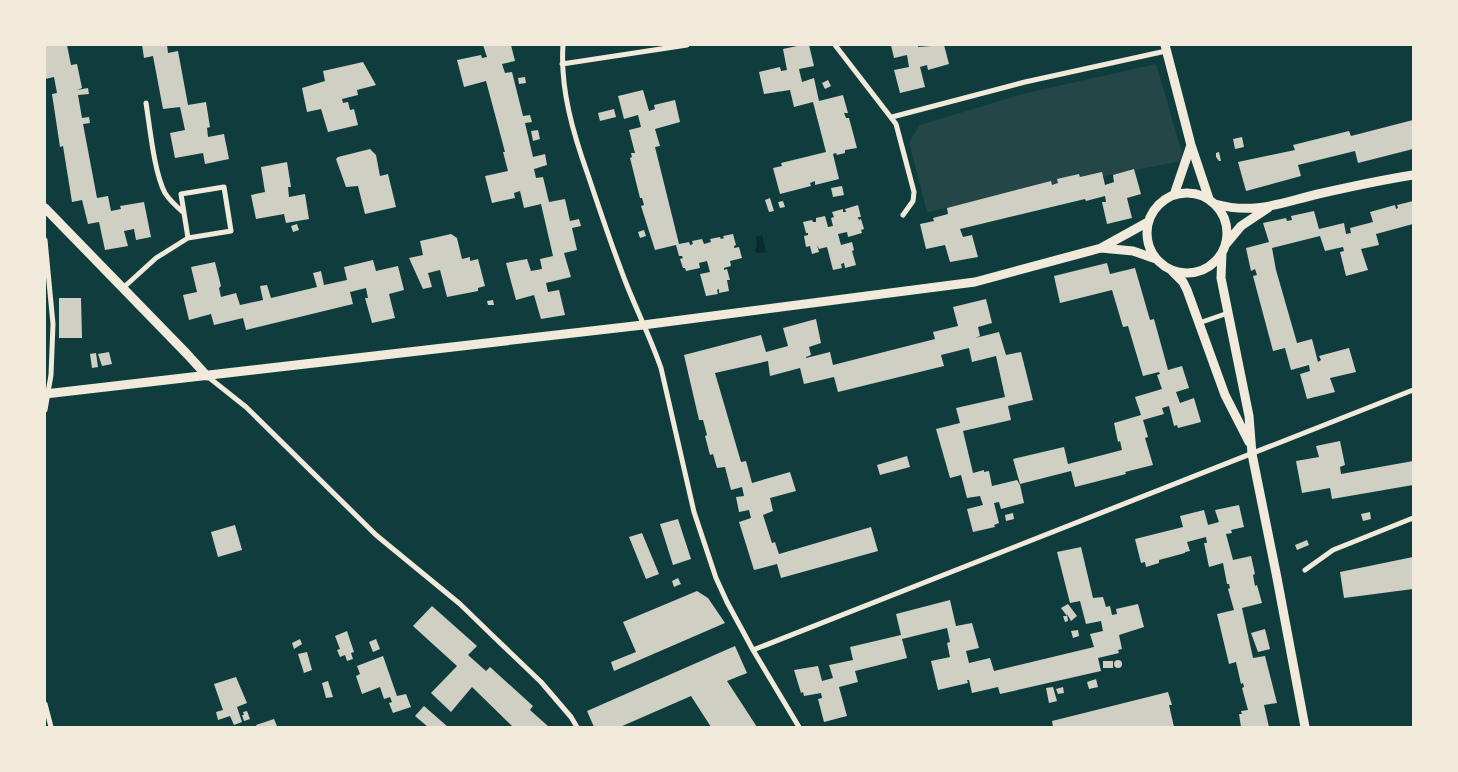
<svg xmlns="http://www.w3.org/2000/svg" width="1458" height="772" viewBox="0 0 1458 772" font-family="'Fira Sans Condensed',sans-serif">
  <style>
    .green { fill: #244646 }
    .water { fill: #0a2a2b }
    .building { fill: #cfcfc3 }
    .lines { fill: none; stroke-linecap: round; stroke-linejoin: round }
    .pedestrian { stroke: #f1e9da; stroke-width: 4.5 }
    .minor { stroke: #f1e9da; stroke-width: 5 }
    .tertiary { stroke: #f1e9da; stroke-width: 9 }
  </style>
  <rect width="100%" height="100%" fill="#0f3d3e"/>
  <!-- green -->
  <path class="green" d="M1156,64L1182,153L1181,161L927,212L909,142L920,125L1026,93Z"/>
  <!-- water -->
  <path class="water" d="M762,235L766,252L757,253L755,250L757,247L756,237Z"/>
  <!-- building -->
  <path class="building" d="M45,45H67L71,65L77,64L82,88L77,90L88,88L89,94L78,95L82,118L89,117L90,123L83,124L97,198L108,196L111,211L121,209L120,206L144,202L151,237L136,240L134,229L124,231L128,246L105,250L99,222L88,224L82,200L72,202L63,146L60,147L52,94L57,93L54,77L45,79Z
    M142,45H167L168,53L178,51L188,105L206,102L210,127L207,128L208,137L224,134L229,159L205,164L203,153L175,158L170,133L185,130L180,107L163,109L153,56L144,58Z
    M483,45H511L515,61L502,64L505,73L512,72L523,116L530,115L532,122L525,123L533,157L545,154L547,165L534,169L536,178L543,177L549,202L565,199L570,221L579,219L581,226L572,228L577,250L564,253L571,277L546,283L548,292L559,290L565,315L541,319L534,295L516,300L506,263L527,259L531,271L542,269L540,259L553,256L541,204L524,208L520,191L514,193L515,198L492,203L485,176L508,171L503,152H505L486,81L464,87L457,60L481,55L482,58L487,57Z
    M802,45H809L814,66L799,69L802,82L814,78L819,101L843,95L848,113H844L846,118H849L857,148L845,150V153L837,155L836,153L833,154L839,179L815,185V181L810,183L811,186L780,194L773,168L782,166L781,163L826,152L813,102L794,107L790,90L764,94L759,72L780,67L781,71L787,70L783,49Z
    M891,45H918V47L944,45L949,64L928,70L927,65L920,67L925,87L900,93L894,70L909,67L907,55L894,58Z
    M363,62L376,85L357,90L358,95L342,99L343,103L348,102L350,110L354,109L358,125L328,132L321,109L307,112L302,88L325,81L323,71Z
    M525,77L526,83L519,84L518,78Z
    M828,80L831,86L825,89L822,83Z
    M643,90L649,111L655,109L654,105L675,100L680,122L655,129L660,146L655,147L679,244L689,242L690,245L693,244L692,241L702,239L704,244L711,242L710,239L720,237L721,239L724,238L723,236L733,234L736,245L734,246V248L739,247L742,258L730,261L731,266L724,268V270L727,269L730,280H727L729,291L719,293V289L717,290L718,294L706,296L700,274L710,272L707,261L699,263L700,268L686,271L685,268H683L680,259L683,258L682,256H679L676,245L655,250L641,206L644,205L642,198H640L630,158L632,157L631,153H635L629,130L641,127L638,115L624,119L618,96Z
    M614,109L616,117L600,121L598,113Z
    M1413,120V149L1358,163L1355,151L1298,165L1301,176L1246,191L1238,162L1295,150L1293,145L1349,131L1351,136Z
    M538,130L540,139L533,141L531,131Z
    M1242,137L1244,147L1235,149L1233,139Z
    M370,149L376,155L380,176L388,174L396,207L365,214L358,186L346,187L336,159L338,157Z
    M1219,152L1221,161H1219L1216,157V153Z
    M287,162L291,187H288L289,197L305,194L309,219L286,223L284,214L256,219L251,195L265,192L261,167Z
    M1134,169L1141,194L1127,198L1132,218L1107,224L1102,202H1106L1105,196L1086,201L1085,199L960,229L963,237L972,235L978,257L950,262L945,245L926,249L920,224L934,221L933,218L948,214L947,208L1051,181L1052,185L1058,183L1057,179L1079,174L1080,177L1102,172L1105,185L1114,182L1113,175Z
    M842,186L844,195L833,197L831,188Z
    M770,198L774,211L769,212L765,200Z
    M783,201L785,207L780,208L778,202Z
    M1413,201V224L1376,234L1379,245L1361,249L1368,270L1346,276L1340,252L1344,251L1343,247L1325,251L1320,236L1272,248L1276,270L1297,343L1312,339L1318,362L1321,360L1319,356L1349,348L1356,372L1330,378L1335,392L1307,399L1300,374L1310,371L1309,365L1291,370L1285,348L1273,351L1253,276L1257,275L1255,269L1251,271L1246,248L1269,242L1263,223L1286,218L1287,221L1292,220L1291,216L1314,211L1319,229L1344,223L1346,234L1351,233L1350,228L1373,222L1370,212L1395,205L1396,209L1398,208L1397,205Z
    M858,205L861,217H858L859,220L861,219L864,229L861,230L862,233L848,237L847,232L838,234L841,245L852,242L854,250L852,251L856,265L845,268L844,263L841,264L842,268L833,270L827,247L819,249L817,245L819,252L812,254L810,246L806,247L804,236L808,235V233H806L803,222L812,220L813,222H816V218L825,216L828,227L833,226L831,218L834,217L832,212L843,209V212H846L845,209Z
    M297,224L299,230L293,232L291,226Z
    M644,230L646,236L640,238L638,232Z
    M451,234L457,238L462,259L470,257V261L478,259L485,286L478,288V291L447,297L440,270L428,273L432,287L423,289L409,258L423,255L420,241Z
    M373,260L376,271L398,266L404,290L389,294L395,318L372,323L365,298H368L366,288L350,292L353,304L246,330L243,318L214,325L211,314L189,320L183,295L197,292L191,267L215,262L221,286L219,288L221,297L236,293L240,305L263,300L260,286L267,285L271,298L317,287L313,273L321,271L324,285L347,280L344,267Z
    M1107,263L1110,274L1135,268L1150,320L1154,319L1168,370L1182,366L1189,388L1176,392L1180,403L1194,398L1201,422L1178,428L1177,425L1174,426L1169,406L1162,408L1164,414L1143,420L1148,437L1145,438L1153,465L1125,472L1126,474L1075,487L1071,471L1020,484L1013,459L1064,447L1068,464L1122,450L1120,441L1118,442L1114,423L1141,415L1135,397L1162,389L1157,375L1160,374L1159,372L1143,376L1128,326L1123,327L1112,290L1060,303L1054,276Z
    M59,298H81L82,338H59Z
    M986,299L992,323L978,327L980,336L975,338L999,332L1006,355L1021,352L1033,400L1008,406L1011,420L963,431L973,473L984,470V472L989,471L992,486L1017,480L1020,485L1024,503L1001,509L999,502L994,503L999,523L994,525L995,527L973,532L967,509L983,505L980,496L967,498L961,475L950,478L936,429L960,423L956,408L1005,397L996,356L972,362L969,348L941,355L944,366L838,392L834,377L804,384L800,368L770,376L768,361L715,373L741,462L746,461L752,483L790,472L796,491L770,498L773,511L763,515L772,543L775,542L779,554L871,527L878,551L781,578L777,564L754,570L739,522L751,518L749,510L739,512L736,497L744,496L742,487L731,490L725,467L717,468L713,454L710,455L705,436L707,435L703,420H699L684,355L761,335L766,352L788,346L783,328L816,319L821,343L809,347L811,355L806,357V358L830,352L833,365L935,339L933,332L958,326L953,307Z
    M493,300L494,305H488L487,301Z
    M109,352L112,364L102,366L98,354Z
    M96,353L98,367L92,368L90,354Z
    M1340,441L1345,465L1340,467L1341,474L1413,461V485L1332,499L1330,488L1302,493L1296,461L1319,457L1316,446Z
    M907,456L910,467L880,475L877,465Z
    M1239,505L1244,527L1231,530L1232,533L1226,534L1233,560L1251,556L1255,574L1253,575L1255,586L1257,585L1262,603L1242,608L1253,658L1265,656L1277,703L1264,705L1269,727H1241L1239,714H1242L1241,711L1248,710L1242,688L1244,687L1243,683L1241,684L1236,662L1229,664L1217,614L1234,610L1228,589L1230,588L1229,584H1227L1223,563L1209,567L1204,543H1207L1206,537L1187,542L1190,551L1185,552V553L1159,560V563L1146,567L1145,562L1141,563L1135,539L1183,527L1180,516L1204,510L1208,525L1219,522L1215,510Z
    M1370,512L1371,519L1363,521L1361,514Z
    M1013,513L1014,519L1006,521L1005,515Z
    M678,519L691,559L673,565L660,524Z
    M235,525L242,550L218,557L211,532Z
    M642,533L659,574L646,579L629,537Z
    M1307,540L1309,545L1297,550L1295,545Z
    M1081,547L1093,598L1103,597L1106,607L1110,606L1112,615L1117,614L1116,609L1138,604L1144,627L1119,635L1122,649L1118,650L1119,653L1098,658L1101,671L1000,694L998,687L972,693L969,680H967L968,683L938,690L931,661L950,657L947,643L950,642L947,628L902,639L907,658L855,671L858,682L839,687L847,716L824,722L818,699L822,698L821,693L804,696L803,692L801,693L794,670L818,666L822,681L833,678L829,665L853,660L850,647L901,635L896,614L950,600L956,626L972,623L979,648L966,651L969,663L990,658L994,671L1094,647L1090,634L1103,631L1101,621L1086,624L1080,601L1070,603L1057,552Z
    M1413,557V589L1344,598L1340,572Z
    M678,578L681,584L674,587L672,581Z
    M697,591L708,598L725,623L614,671L611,662L636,652L623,622Z
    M1068,604L1077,616L1071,621L1067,614L1068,621L1065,622L1063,616H1067L1061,608Z
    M432,606L477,646L468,655L486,671L490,667L533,706L530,710L549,727H513L472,687L451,712L431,693L457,666L413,626Z
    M1265,629L1270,649L1258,652L1251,633Z
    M1078,630L1079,636L1073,638L1071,631Z
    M347,631L354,652L351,653L353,659L347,661L345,655L340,657L337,650L340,649L335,636Z
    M300,639L302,644L294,649L292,643Z
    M376,639L380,649L373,652L369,642Z
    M735,646L747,673L727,681L757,727H711L691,696L620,727H594L587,711Z
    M307,652L312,670L304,673L298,654Z
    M383,656L397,696L406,694L411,707L393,713L389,703L392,702L390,697L384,699L380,687L362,694L356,676L360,674L357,666Z
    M1114 664a4 4 0 1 1 8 0a4 4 0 1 1-8 0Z
    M1103,661H1113V668H1103Z
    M236,677L247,703L237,707L242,722L234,725L230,716L218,720L216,712L223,710L214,684Z
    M1096,679L1098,687L1089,689L1087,682Z
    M328,681L333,697L326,698L322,683Z
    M1053,687L1057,701L1049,703L1046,688Z
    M1063,687L1064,693L1058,694L1056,689Z
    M1168,692L1172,705H1169L1174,727H1053L1052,721Z
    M424,706L448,727H428L415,716Z
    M247,711L250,719L244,721L242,715H244L243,712Z
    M274,719L277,726L275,727H257L256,725Z"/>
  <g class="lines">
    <!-- pedestrian -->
    <path class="pedestrian" d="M1199,323L1228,313"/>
    <!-- minor -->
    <path class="minor" d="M563,45C560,89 573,133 588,175C600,211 612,247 626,283C637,311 651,339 661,368L694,512L716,578L727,602L753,650L799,727
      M835,45L896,124L914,192L913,201L903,215
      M562,64L687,45
      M146,103C150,128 154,172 165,193C170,201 177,207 184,213
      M892,117L1025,82L1166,51
      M224,187L231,231L188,238L181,194Z
      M45,240L53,324L51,375L45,410
      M123,288L156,258L188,238
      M207,376L246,407L376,535L460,604L494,637L541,682L571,717L577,727
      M1305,570L1333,550L1413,518
      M753,650L1413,390
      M45,704L51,727"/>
    <!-- tertiary -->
    <path class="tertiary" d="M1165,45L1191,145L1209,199
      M1147 233a40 40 0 1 1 80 0a40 40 0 1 1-80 0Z
      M1174,195L1191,145
      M1215,204C1255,215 1280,203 1318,194C1349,187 1381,180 1413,175
      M45,208L187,354L207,376
      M1226,244L1241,226L1268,208
      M1101,248L1133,251L1156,259
      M1222,253L1221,278L1249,416L1252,454L1277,578L1305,727
      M1172,271L1183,282L1187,290L1225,395L1249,442
      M45,394L643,325L975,282L1101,248L1148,222"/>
  </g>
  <!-- border -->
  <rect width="1458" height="772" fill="none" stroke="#f1e9da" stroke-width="92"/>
</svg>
